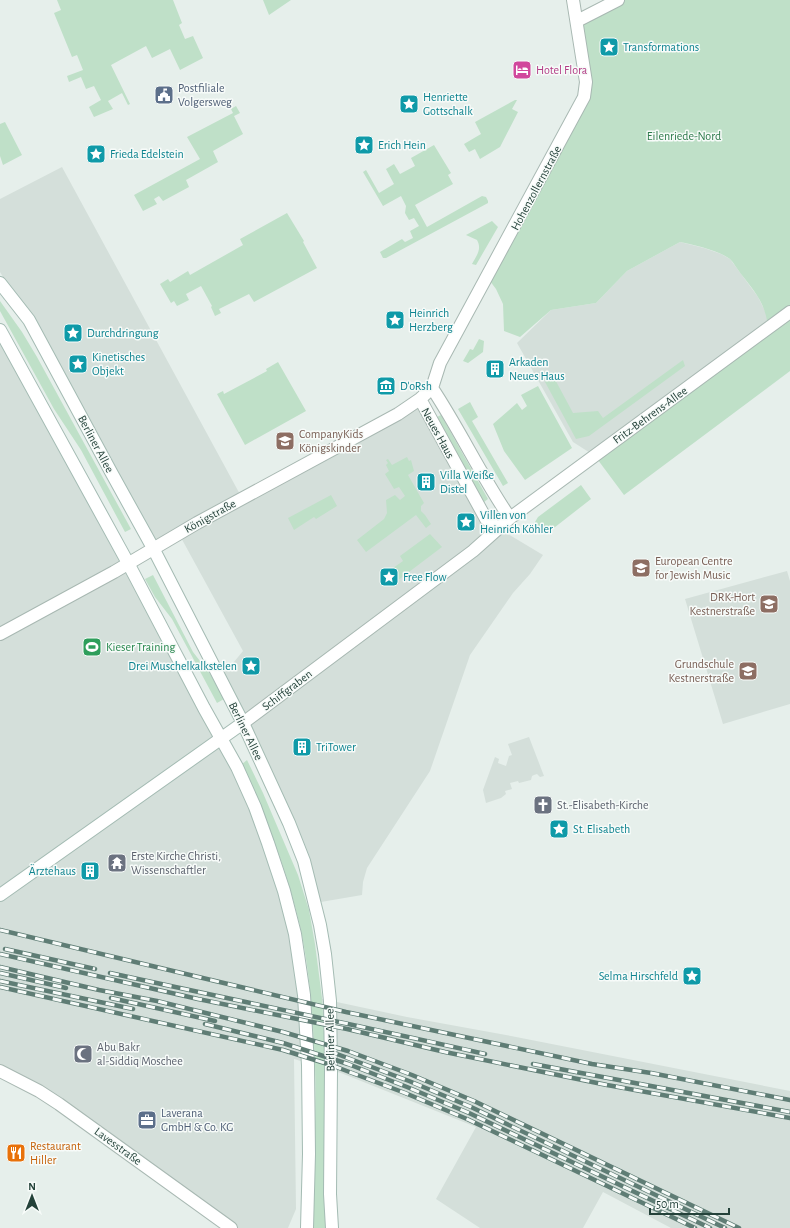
<svg xmlns="http://www.w3.org/2000/svg" width="790" height="1228" viewBox="0 0 790 1228" font-family="'Alegreya Sans',sans-serif">
  <style>
    .built { fill: #d4dfda }
    .green { fill: #bfe0c8 }
    .lines { fill: none; stroke-linecap: round; stroke-linejoin: round }
    .tertiary-casing { stroke: #a8b8b2; stroke-width: 14 }
    .secondary-casing { stroke: #a4bbb3; stroke-width: 14 }
    .tertiary { stroke: #fff; stroke-width: 12 }
    .secondary { stroke: #fff; stroke-width: 12 }
    .rail-casing { stroke: #5f7d75; stroke-width: 4.5 }
    .rail { stroke: #f7fbf9; stroke-width: 3; stroke-dasharray: 9; stroke-linecap: butt }
    .labels { text-anchor: middle; stroke-width: 3; stroke-linejoin: round; paint-order: stroke }
    .culture-label { font-size: 12px; fill: #0d838f; stroke: #f7fbf9; text-anchor: start }
    .hotel-label { font-size: 12px; fill: #b23c85; stroke: #f7fbf9; text-anchor: start }
    .service-label { font-size: 12px; fill: #4e5e75; stroke: #f7fbf9; text-anchor: start }
    .park-label { font-size: 12px; fill: #2d7a4b; stroke: #f7fbf9 }
    .street-label { font-size: 12px; fill: #24423a; stroke: #f7fbf9 }
    .education-label { font-size: 12px; fill: #785e54; stroke: #f7fbf9; text-anchor: start }
    .leisure-label { font-size: 12px; fill: #27864d; stroke: #f7fbf9; text-anchor: start }
    .worship-label { font-size: 12px; fill: #5b616d; stroke: #f7fbf9; text-anchor: start }
    .food-label { font-size: 12px; fill: #c56008; stroke: #f7fbf9; text-anchor: start }
  </style>
  <rect width="100%" height="100%" fill="#e6efeb"/>
  <!-- built -->
  <path class="built" d="M62,167L242,498L419,399L498,528L543,555L530,574L513,593L470,655L430,771L367,868L363,882L362,895L315,903L304,861L220,677L229,668L243,651L179,534L153,548L29,320L0,272V199Z
    M680,242L704,248L721,254L730,259L758,297L767,315L769,328L595,456L573,442L517,343L551,310L596,303L627,271Z
    M0,330L128,563L268,843L304,995L407,1017L511,1036L790,1091V1228H671L603,1192L583,1228H480L436,1199L476,1127L341,1073L294,1059L296,1209L288,1228H232L0,1070Z
    M787,571L790,581V704L723,724L685,599Z
    M529,737L544,776L540,777L537,774L534,775L532,776L531,780L519,783L518,781L510,783L512,789L505,791L506,794L501,798L486,803L483,790L495,757L499,759L498,763L506,766L509,756L512,755L508,744Z"/>
  <!-- green -->
  <path class="green" d="M57,0H173L182,23L179,25L185,39L193,36L203,58L180,70L170,49L152,58L146,46L111,65L130,104L128,105L122,93L108,101L113,109L94,117L89,107L101,100L94,86L86,89L81,77L69,82L67,76L83,70L77,55L72,57L54,13L61,10Z
    M263,0H291L269,15Z
    M618,0H790V371L624,495L595,456L768,328C766,304 755,292 741,274C737,269 734,263 730,259C718,250 694,245 680,242L627,271L596,303L551,310L520,337L504,331L503,304L496,289L487,277L584,97L577,21Z
    M515,100H517L512,109L518,112L500,147L480,159L475,149L469,152L464,144L481,134L475,122Z
    M236,106L240,113L234,116L243,134L213,151L218,162L186,180L189,187L163,201L159,196L154,199L157,204L143,211L134,195L200,159L187,137L233,113L231,109Z
    M5,122L22,155L3,165L0,156V124Z
    M434,145L451,173L448,175L453,184L415,205L427,227L482,196L486,197L488,201V203L386,258H383L380,252L402,239L405,242L413,238L410,231L419,226L414,218L409,220L405,213L406,206L401,196L383,206L363,172L366,170L379,193L394,184L386,169L394,164L400,174L415,166L411,158Z
    M287,213L304,241L303,242L317,268L254,302L249,294L219,309L221,313L215,316L211,307L212,306L201,286L186,294L189,300L177,306L174,301L171,303L160,284L168,279L170,282L188,271L190,275L243,245L240,239Z
    M492,221L498,227L476,265L472,264C477,255 482,249 477,240L466,235Z
    M0,301L22,332L37,357L131,529L125,532L81,450L54,409L0,311Z
    M479,339L484,341L483,352L468,363L463,361L470,349L473,350Z
    M683,360L685,366L589,436L576,439L545,382L551,372L573,413L598,411L603,418Z
    M278,362L306,411L245,445L217,394L223,391L224,394L267,371L266,369Z
    M538,386L572,448L525,480L504,451L493,424L517,403L522,410L527,406L521,395Z
    M470,402L478,417L472,421L508,483L503,486L458,409Z
    M441,415L488,499L484,502L437,417Z
    M407,457L409,461L411,460L414,471L408,475L424,503L421,506V511L425,515L431,524L426,528L416,515L366,552L357,540L384,519L387,513L386,500L395,495L400,500L405,496L399,487L394,489L385,474L389,471L386,465L388,463L386,460L388,459L392,465Z
    M581,485L591,499L550,531L542,532L536,529L535,522L538,517Z
    M331,495L337,506L316,519L314,517L294,530L288,518Z
    M430,534L442,547L397,581C392,583 385,583 382,578L383,575L403,561L400,556Z
    M153,575L193,652L210,674L224,699L217,703L172,619L155,597L145,579Z
    M247,760L263,793L298,875L309,910L315,944L322,998L326,1070V1228H314C312,1174 317,1119 315,1065C313,1018 310,972 300,926C287,870 266,816 241,765Z"/>
  <g class="lines">
    <!-- tertiary casing -->
    <g class="tertiary-casing">
      <path id="tertiary" d="M577,21L618,0
        M432,388C460,430 481,476 510,518
        M420,399L486,519L498,528
        M0,634L114,572L197,523L398,414L420,399L432,388L440,363L584,97L586,82L573,0
        M243,723L473,551L510,518L790,312
        M0,1071L39,1091L59,1104L231,1228"/>
    </g>
    <!-- secondary casing -->
    <g class="secondary-casing">
      <path id="secondary" d="M0,283L29,320L111,472L153,548L243,723L289,823L304,861L320,925L325,954L330,1001L331,1070L330,1194L332,1228
        M0,330L128,563L204,708L237,767L255,807L268,843L284,891L295,934L304,995L308,1065L309,1154L307,1228
        M0,895L243,723"/>
    </g>
    <!-- tertiary -->
    <use href="#tertiary" class="tertiary"/>
    <!-- secondary -->
    <use href="#secondary" class="secondary"/>
    <!-- rail casing -->
    <g class="rail-casing">
      <path id="rail" d="M0,930L346,1012L592,1064L651,1073L790,1100
        M5,949L95,969
        M0,954L198,999L347,1029L445,1052L607,1085L790,1118
        M0,967L99,990L157,1001L283,1032L348,1051L412,1075L474,1101L739,1228
        M0,973L66,988
        M110,973C235,1000 361,1026 485,1054
        M0,981L133,1009
        M0,987L283,1050L331,1065L405,1093L467,1119L695,1228
        M111,998L215,1021
        M205,1024L283,1043L348,1064L407,1087L469,1113L710,1228
        M329,1051L409,1081L471,1107L725,1228
        M533,1064L790,1112"/>
    </g>
    <!-- rail -->
    <use href="#rail" class="rail"/>
  </g>
  <!-- icons -->
  <defs>
    <g id="sight-square" transform="scale(1)"><rect x="-9" y="-9" width="18" height="18" rx="4" fill="#0f9aa8" stroke="#f7fbf9"/><path d="M0-6L1.8-2.2L6-1.7L2.9 1.2L3.7 5.4L0 3.3L-3.7 5.4L-2.9 1.2L-6-1.7L-1.8-2.2Z" fill="#fff"/></g>
    <g id="hotel-square" transform="scale(1)"><rect x="-9" y="-9" width="18" height="18" rx="4" fill="#d1479c" stroke="#f7fbf9"/><path d="M-6-4.5h1.5V1H6V5H4.5V3h-9V5H-6ZM-4 0a1.8 1.8 0 1 1 3.6 0ZM.5 0V-2.5h3Q6-2.5 6 0Z" fill="#fff"/></g>
    <g id="civic-square" transform="scale(1)"><rect x="-9" y="-9" width="18" height="18" rx="4" fill="#5c6f8a" stroke="#f7fbf9"/><path d="M-.6-6.5H3V-4.5H.6V-3L4-1V1h2V6H-6V1h2V-1L-.6-3ZM-1.2 2.5V6h2.4V2.5Z" fill="#fff"/></g>
    <g id="building-square" transform="scale(1)"><rect x="-9" y="-9" width="18" height="18" rx="4" fill="#0f9aa8" stroke="#f7fbf9"/><path d="M-4-6H4V6H1V3H-1V6H-4ZM-2.5-4.3h1.7v1.8h-1.7ZM.8-4.3h1.7v1.8H.8ZM-2.5-1h1.7V.8h-1.7ZM.8-1h1.7V.8H.8Z" fill="#fff"/></g>
    <g id="museum-square" transform="scale(1)"><rect x="-9" y="-9" width="18" height="18" rx="4" fill="#0f9aa8" stroke="#f7fbf9"/><path d="M0-6L6-3V-2H-6V-3ZM-5-1h2V3h-2ZM-1-1h2V3h-2ZM3-1h2V3H3ZM-6 4H6V6H-6Z" fill="#fff"/></g>
    <g id="school-square" transform="scale(1)"><rect x="-9" y="-9" width="18" height="18" rx="4" fill="#8d6e63" stroke="#f7fbf9"/><path d="M0-5L7-2L0 1L-7-2ZM-4 1L0 2.5L4 1V4Q0 6-4 4Z" fill="#fff"/></g>
    <g id="university-square" transform="scale(1)"><rect x="-9" y="-9" width="18" height="18" rx="4" fill="#8d6e63" stroke="#f7fbf9"/><path d="M0-5L7-2L0 1L-7-2ZM-4 1L0 2.5L4 1V4Q0 6-4 4Z" fill="#fff"/></g>
    <g id="stadium-square" transform="scale(1)"><rect x="-9" y="-9" width="18" height="18" rx="4" fill="#2e9e5b" stroke="#f7fbf9"/><path d="M0-5a6.5 5 0 1 0 0 10a6.5 5 0 1 0 0-10ZM-3.5-1.8h7v3.6h-7Z" fill="#fff"/></g>
    <g id="church-square" transform="scale(1)"><rect x="-9" y="-9" width="18" height="18" rx="4" fill="#6b7280" stroke="#f7fbf9"/><path d="M-1.2-6h2.4v3.5h3.3v2.4h-3.3V6h-2.4V-.1h-3.3v-2.4h3.3Z" fill="#fff"/></g>
    <g id="temple-square" transform="scale(1)"><rect x="-9" y="-9" width="18" height="18" rx="4" fill="#6b7280" stroke="#f7fbf9"/><path d="M0-6L5-2H3V0L6.5 2.5H4V6H1.5V3h-3V6H-4V2.5H-6.5L-3 0V-2H-5Z" fill="#fff"/></g>
    <g id="mosque-square" transform="scale(1)"><rect x="-9" y="-9" width="18" height="18" rx="4" fill="#6b7280" stroke="#f7fbf9"/><path d="M3.5-4.9A6 6 0 1 0 3.5 4.9A5 5 0 1 1 3.5-4.9Z" fill="#fff"/></g>
    <g id="office-square" transform="scale(1)"><rect x="-9" y="-9" width="18" height="18" rx="4" fill="#5c6f8a" stroke="#f7fbf9"/><path d="M-6-3h4V-5.5h4V-3h4V5H-6ZM-1-4.5V-3h2v-1.5ZM-6 0V1H6V0Z" fill="#fff"/></g>
    <g id="restaurant-square" transform="scale(1)"><rect x="-9" y="-9" width="18" height="18" rx="4" fill="#e8710a" stroke="#f7fbf9"/><path d="M-5-6h1v4h1v-4h1v4h1v-4h1v5L-1.5 .5V6h-2V.5L-5-1ZM5-6V6H3V1.5H1.5Q1.5-4 5-6Z" fill="#fff"/></g>
  </defs>
  <g fill-rule="evenodd">
    <use href="#sight-square" x="609" y="47"/>
    <use href="#hotel-square" x="522" y="70"/>
    <use href="#civic-square" x="164" y="95"/>
    <use href="#sight-square" x="409" y="104"/>
    <use href="#sight-square" x="364" y="145"/>
    <use href="#sight-square" x="96" y="154"/>
    <use href="#sight-square" x="395" y="320"/>
    <use href="#sight-square" x="73" y="333"/>
    <use href="#sight-square" x="78" y="364"/>
    <use href="#building-square" x="495" y="369"/>
    <use href="#museum-square" x="386" y="386"/>
    <use href="#school-square" x="285" y="441"/>
    <use href="#building-square" x="426" y="482"/>
    <use href="#sight-square" x="466" y="522"/>
    <use href="#university-square" x="641" y="568"/>
    <use href="#sight-square" x="389" y="577"/>
    <use href="#school-square" x="769" y="604"/>
    <use href="#stadium-square" x="92" y="647"/>
    <use href="#sight-square" x="251" y="666"/>
    <use href="#school-square" x="748" y="671"/>
    <use href="#building-square" x="302" y="747"/>
    <use href="#church-square" x="543" y="805"/>
    <use href="#sight-square" x="559" y="829"/>
    <use href="#temple-square" x="117" y="863"/>
    <use href="#building-square" x="90" y="871"/>
    <use href="#sight-square" x="692" y="976"/>
    <use href="#mosque-square" x="83" y="1054"/>
    <use href="#office-square" x="147" y="1120"/>
    <use href="#restaurant-square" x="16" y="1153"/>
  </g>
  <g class="labels">
    <!-- culture labels -->
    <g class="culture-label">
      <text x="623" y="51">Transformations</text>
      <text x="423" y="101">Henriette<tspan x="423" dy="14">Gottschalk</tspan></text>
      <text x="378" y="149">Erich Hein</text>
      <text x="110" y="158">Frieda Edelstein</text>
      <text x="409" y="317">Heinrich<tspan x="409" dy="14">Herzberg</tspan></text>
      <text x="87" y="337">Durchdringung</text>
      <text x="92" y="361">Kinetisches<tspan x="92" dy="14">Objekt</tspan></text>
      <text x="509" y="366">Arkaden<tspan x="509" dy="14">Neues Haus</tspan></text>
      <text x="400" y="390">D'oRsh</text>
      <text x="440" y="479">Villa Weiße<tspan x="440" dy="14">Distel</tspan></text>
      <text x="480" y="519">Villen von<tspan x="480" dy="14">Heinrich Köhler</tspan></text>
      <text x="403" y="581">Free Flow</text>
      <text x="237" y="670" text-anchor="end">Drei Muschelkalkstelen</text>
      <text x="316" y="751">TriTower</text>
      <text x="573" y="833">St. Elisabeth</text>
      <text x="76" y="875" text-anchor="end">Ärztehaus</text>
      <text x="678" y="980" text-anchor="end">Selma Hirschfeld</text>
    </g>
    <!-- hotel labels -->
    <g class="hotel-label">
      <text x="536" y="74">Hotel Flora</text>
    </g>
    <!-- service labels -->
    <g class="service-label">
      <text x="178" y="92">Postfiliale<tspan x="178" dy="14">Volgersweg</tspan></text>
      <text x="161" y="1117">Laverana<tspan x="161" dy="14">GmbH &amp; Co. KG</tspan></text>
    </g>
    <!-- park labels -->
    <g class="park-label">
      <text x="684" y="140">Eilenriede-Nord</text>
    </g>
    <!-- street labels -->
    <g class="street-label">
      <text transform="translate(536 188) rotate(-62)" y="4">Hohenzollernstraße</text>
      <text transform="translate(650 415) rotate(-36)" y="4">Fritz-Behrens-Allee</text>
      <text transform="translate(438 433) rotate(61)" y="4">Neues Haus</text>
      <text transform="translate(96 444) rotate(62)" y="4">Berliner Allee</text>
      <text transform="translate(210 516) rotate(-29)" y="4">Königstraße</text>
      <text transform="translate(287 690) rotate(-37)" y="4">Schiffgraben</text>
      <text transform="translate(246 731) rotate(64)" y="4">Berliner Allee</text>
      <text transform="translate(330 1040) rotate(-91)" y="4">Berliner Allee</text>
      <text transform="translate(118 1146) rotate(36)" y="4">Lavesstraße</text>
    </g>
    <!-- education labels -->
    <g class="education-label">
      <text x="299" y="438">CompanyKids<tspan x="299" dy="14">Königskinder</tspan></text>
      <text x="655" y="565">European Centre<tspan x="655" dy="14">for Jewish Music</tspan></text>
      <text x="755" y="601" text-anchor="end">DRK-Hort<tspan x="755" dy="14">Kestnerstraße</tspan></text>
      <text x="734" y="668" text-anchor="end">Grundschule<tspan x="734" dy="14">Kestnerstraße</tspan></text>
    </g>
    <!-- leisure labels -->
    <g class="leisure-label">
      <text x="106" y="651">Kieser Training</text>
    </g>
    <!-- worship labels -->
    <g class="worship-label">
      <text x="557" y="809">St.-Elisabeth-Kirche</text>
      <text x="131" y="860">Erste Kirche Christi,<tspan x="131" dy="14">Wissenschaftler</tspan></text>
      <text x="97" y="1051">Abu Bakr<tspan x="97" dy="14">al-Siddiq Moschee</tspan></text>
    </g>
    <!-- food labels -->
    <g class="food-label">
      <text x="30" y="1150">Restaurant<tspan x="30" dy="14">Hiller</tspan></text>
    </g>
  </g>
  <!-- north arrow -->
  <g transform="translate(32 1196)" stroke="#f7fbf9" stroke-width="3" paint-order="stroke">
  <path d="M0-3L7 15L0 10L-7 15Z" fill="#24423a"/>
  <text y="-6" font-size="11" font-weight="bold" text-anchor="middle" fill="#24423a">N</text>
  </g>
  <!-- scale -->
  <path d="M650 1208v6h79v-6" fill="none" stroke="#24423a" stroke-width="2"/>
  <text x="656" y="1208" font-size="12" fill="#24423a" stroke="#f7fbf9" stroke-width="3" paint-order="stroke">50 m</text>
</svg>
